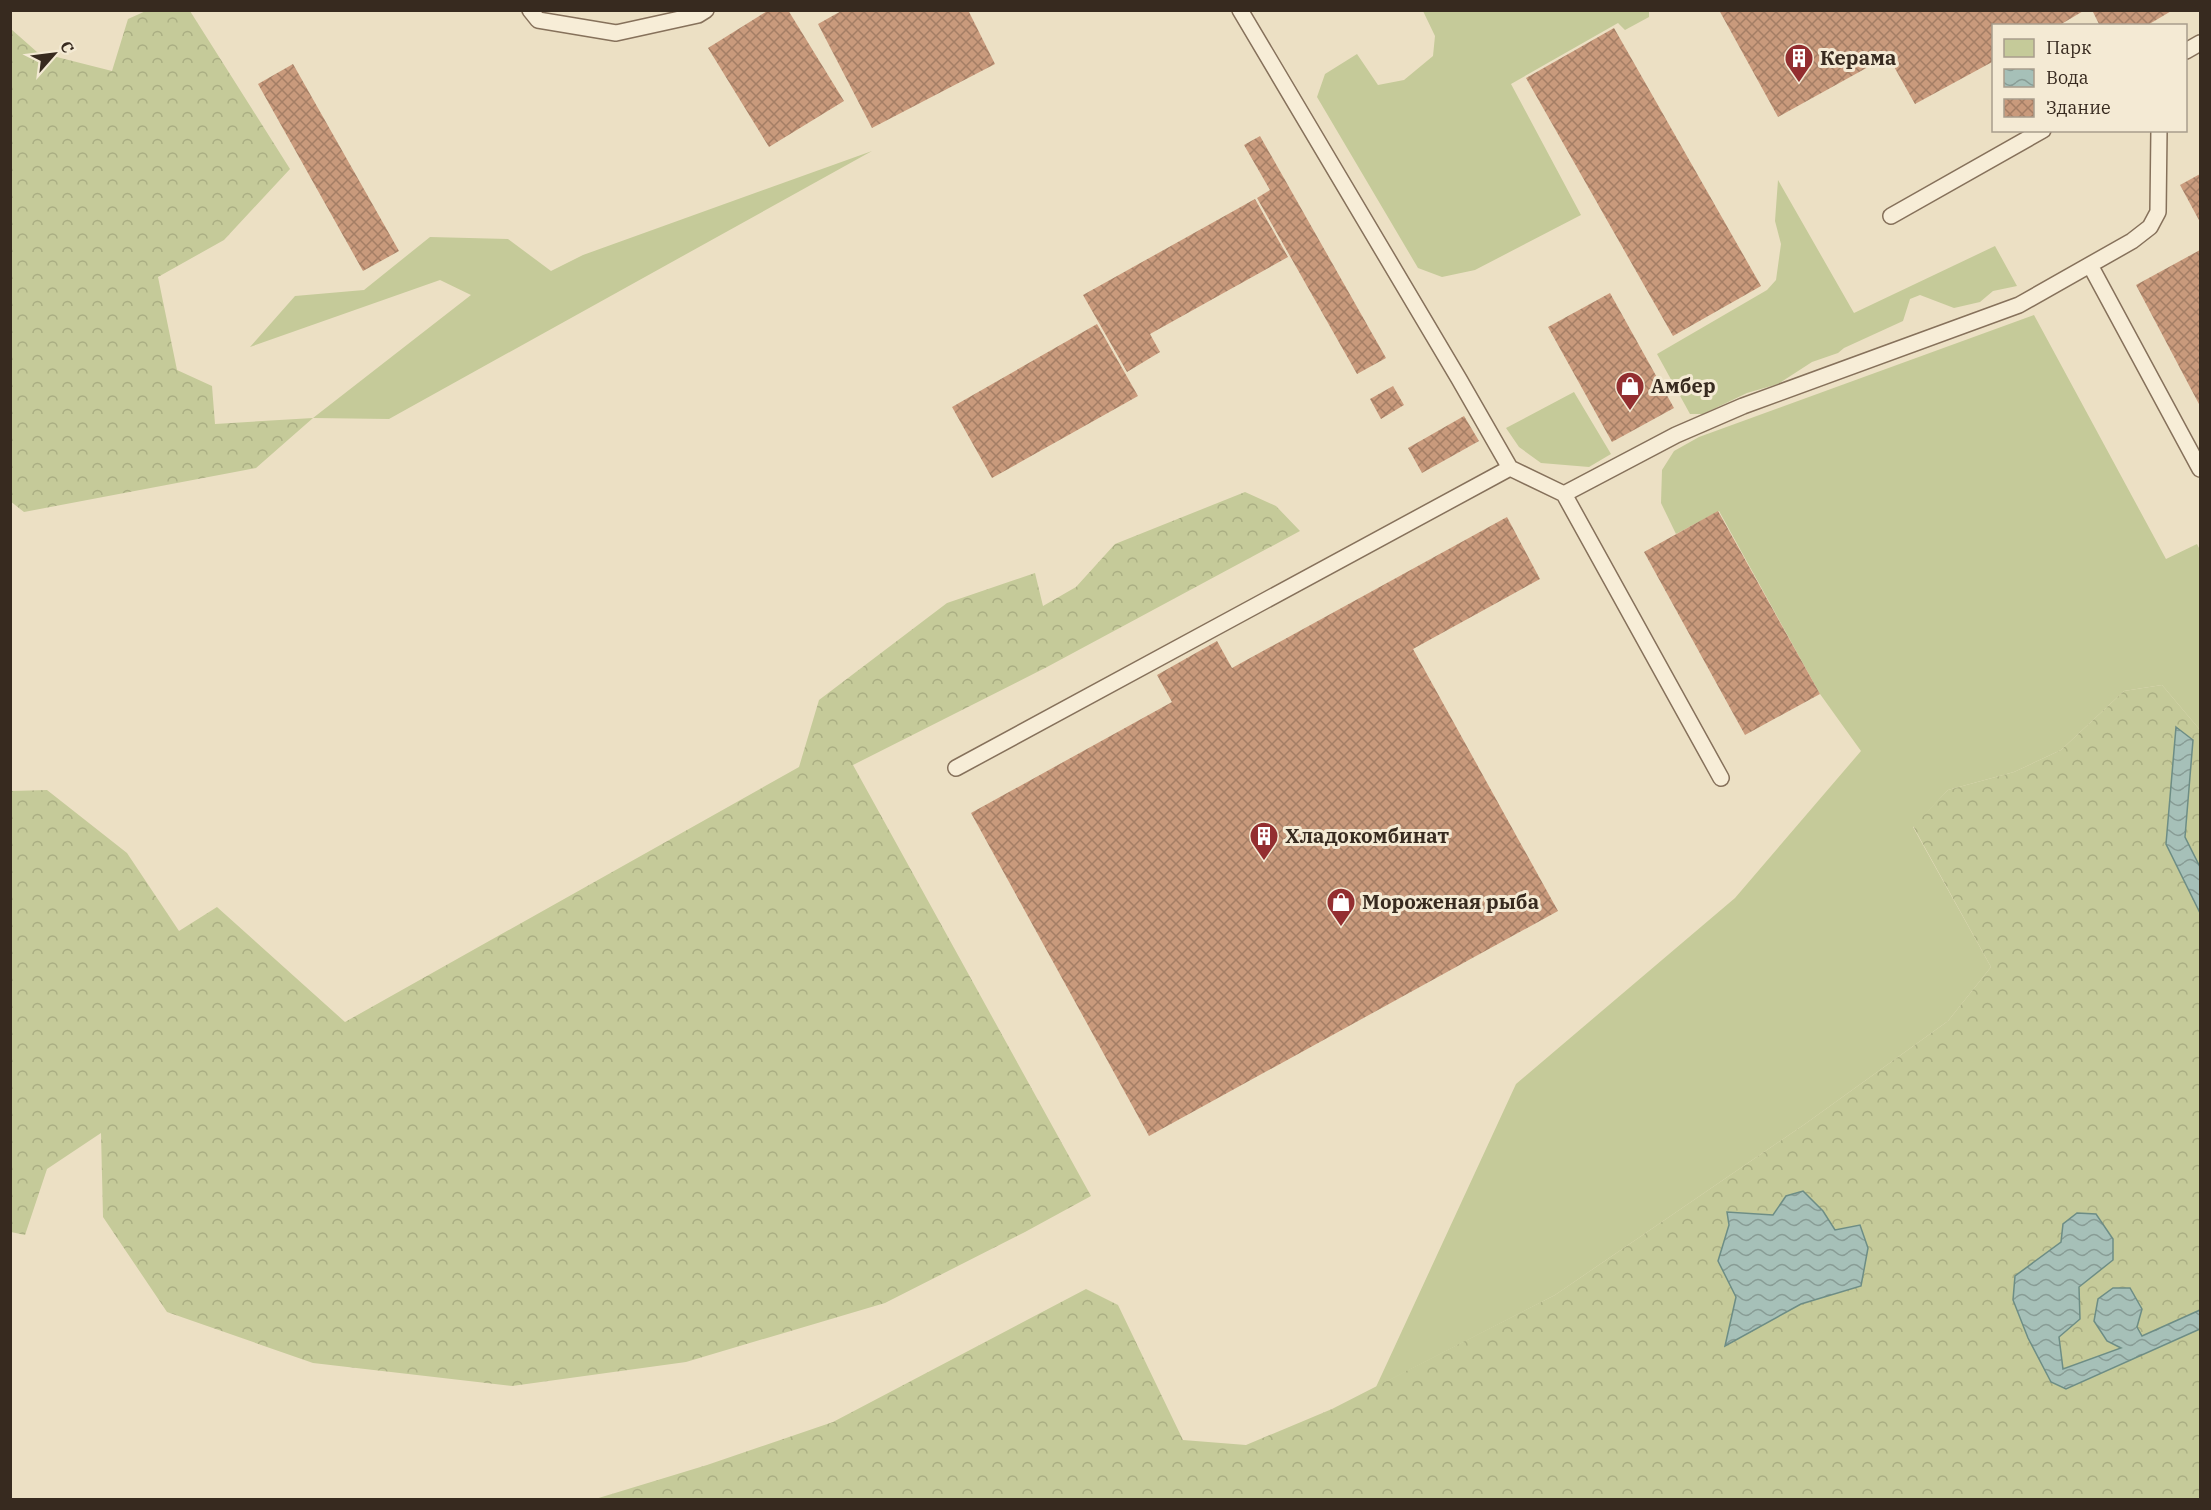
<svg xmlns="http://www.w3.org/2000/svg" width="2211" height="1510" viewBox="0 0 2211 1510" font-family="'IBM Plex Serif',serif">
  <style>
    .green { fill: #c5ca99 }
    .forest { fill: url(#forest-crowns); fill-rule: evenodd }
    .water { fill: url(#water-waves); stroke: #6d8d85; stroke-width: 1.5 }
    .building { fill: url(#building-cross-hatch) }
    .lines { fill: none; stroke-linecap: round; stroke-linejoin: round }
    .service-casing { stroke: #86715b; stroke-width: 18 }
    .service { stroke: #f7edd7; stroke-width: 15 }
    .labels { text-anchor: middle; stroke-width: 6; stroke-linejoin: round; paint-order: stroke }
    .poi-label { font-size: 20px; font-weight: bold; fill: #372a1f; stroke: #f4ead4; text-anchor: start }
  </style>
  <defs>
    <pattern id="forest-crowns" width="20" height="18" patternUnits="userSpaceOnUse" patternTransform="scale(1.5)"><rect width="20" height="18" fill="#c5ca99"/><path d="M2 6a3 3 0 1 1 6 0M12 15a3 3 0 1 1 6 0" fill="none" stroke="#aaae83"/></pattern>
    <pattern id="water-waves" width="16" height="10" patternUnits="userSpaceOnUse" patternTransform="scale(1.5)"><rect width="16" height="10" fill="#a6c0b8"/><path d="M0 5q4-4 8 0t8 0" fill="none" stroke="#889c95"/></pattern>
    <pattern id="building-cross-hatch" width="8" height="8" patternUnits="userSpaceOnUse" patternTransform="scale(1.5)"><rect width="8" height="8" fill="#c99a7c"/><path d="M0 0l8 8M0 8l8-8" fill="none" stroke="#a47e65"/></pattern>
  </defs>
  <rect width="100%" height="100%" fill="#ece0c4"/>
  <!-- green -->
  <path class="green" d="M1423,11H1649V17L1625,30L1618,23L1511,84L1581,215L1475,270L1442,277L1418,268L1317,97L1325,74L1357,54L1378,85L1404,80L1433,56L1435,36Z
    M872,151L389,419L313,418L471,295L440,280L250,347L295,296L364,290L430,237L508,239L551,271L583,255Z
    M1778,180L1854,313L1995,246L2017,286L1993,291L1980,302L1954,308L1920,295L1910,299L1903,321L1844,348L1838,353L1812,362L1778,384L1747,393L1703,414H1690L1657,354L1767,290L1776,280L1781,244L1775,221Z
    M2034,315L2166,559L2197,544L2200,550V730L2162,685L2124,691L2061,750L2014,772L1948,790L1913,827L1991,967L1948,1021L1805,1124L1555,1295L1376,1387L1516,1084L1735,898L1861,751L1820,694L1719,511L1676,534L1661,503L1662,470L1674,451L1699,437Z
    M1574,392L1611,454L1589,467L1541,463L1519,447L1506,428Z"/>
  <!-- forest -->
  <path class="forest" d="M148,10L190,11L290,169L224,240L158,277L177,370L212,386L215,424L313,418L256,468L24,512L10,501L11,29L37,52L112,71L128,19Z
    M1245,492L1276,506L1300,531L1047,667L853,765L1091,1196L1025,1232L885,1303L686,1362L512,1386L313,1363L167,1312L103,1217L101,1133L47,1169L25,1235L11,1232V791L47,790L127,853L179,931L217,907L345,1022L799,767L819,700L947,603L1035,573L1043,606L1076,587L1115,544Z
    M2162,685L2200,730V867L2185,837L2193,740L2166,844L2200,913V1310L2142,1336L2137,1327L2122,1348L2063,1369L2059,1337L2080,1319L2079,1287L2113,1260V1239L2096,1214L2077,1213L2061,1242L2015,1276L2066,1389L2200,1329V1499L592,1500L707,1465L833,1422L1086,1289L1118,1305L1183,1440L1246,1445L1332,1409L1555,1295L1805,1124L1948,1021L1991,967L1913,826L1948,790L2014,772L2061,750L2124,691ZM1786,1196L1823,1211L1835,1230L1861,1286L1801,1304L1726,1345L1737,1297L1718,1261L1729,1225L1728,1212L1773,1215Z"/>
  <!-- water -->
  <path class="water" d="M2176,727L2193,740L2185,837L2200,867V913L2166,844Z
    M1803,1191L1823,1211L1835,1230L1860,1225L1868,1248L1861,1286L1801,1304L1725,1346L1736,1297L1718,1261L1729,1225L1727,1212L1773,1215L1786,1196Z
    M2077,1213L2096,1214L2113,1239V1260L2079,1287L2080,1319L2059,1337L2063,1369L2121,1348L2107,1341L2094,1321L2098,1299L2113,1288H2130L2142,1309L2137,1327L2142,1336L2200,1310V1329L2066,1389L2051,1382L2028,1338L2013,1300L2015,1276L2061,1242L2063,1224Z"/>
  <!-- building -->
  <path class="building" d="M769,10H788L844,101L769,147L708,48Z
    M843,10H968L995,64L872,128L818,24Z
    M1719,10H2085L2058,26H1994V61L1915,104L1888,56L1778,117Z
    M2092,10H2173L2146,26H2100Z
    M1614,28L1761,286L1673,336L1526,78Z
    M293,64L399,251L363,271L258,84Z
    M1260,136L1386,358L1357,374L1257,198L1270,190L1244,145Z
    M2200,174V222L2180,185Z
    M1255,199L1288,257L1150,334L1160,352L1127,372L1083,295Z
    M2200,250V406L2136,285Z
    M1610,293L1674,408L1612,442L1548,327Z
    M1097,324L1138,396L992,478L952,407Z
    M1393,386L1404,405L1381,419L1370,399Z
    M1464,416L1479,441L1422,473L1408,448Z
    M1718,511L1820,694L1745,735L1644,552Z
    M1507,517L1540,579L1413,649L1558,911L1149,1136L971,813L1172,702L1157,675L1217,641L1232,668Z"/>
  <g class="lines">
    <!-- service casing -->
    <g class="service-casing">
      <path id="service" d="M530,10L538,20L616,33L698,15L706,10
        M1240,10L1459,379L1510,468L1564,494L1676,435L1743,406L2019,305L2132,241L2150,227L2158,212L2159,130
        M2186,51L2200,43
        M1891,216L2043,130
        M2090,265L2200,469
        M1564,494L1721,778
        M956,768L1510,468"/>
    </g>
    <!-- service -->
    <use href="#service" class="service"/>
  </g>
  <!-- icons -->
  <defs>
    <g id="building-pin" transform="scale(1.5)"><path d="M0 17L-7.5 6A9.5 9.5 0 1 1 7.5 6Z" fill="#932e30" stroke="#f4ead4"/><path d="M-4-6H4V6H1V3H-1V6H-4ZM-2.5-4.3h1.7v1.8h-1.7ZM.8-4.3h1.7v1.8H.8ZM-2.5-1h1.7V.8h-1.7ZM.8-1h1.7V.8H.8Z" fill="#fff"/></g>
    <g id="shop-pin" transform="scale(1.5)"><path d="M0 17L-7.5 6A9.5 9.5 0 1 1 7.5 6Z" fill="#932e30" stroke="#f4ead4"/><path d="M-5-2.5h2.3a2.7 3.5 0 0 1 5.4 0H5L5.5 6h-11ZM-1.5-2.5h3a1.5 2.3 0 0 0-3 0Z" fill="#fff"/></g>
  </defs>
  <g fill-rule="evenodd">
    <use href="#building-pin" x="1799" y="58"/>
    <use href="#shop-pin" x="1630" y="386"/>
    <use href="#building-pin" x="1264" y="836"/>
    <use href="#shop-pin" x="1341" y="902"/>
  </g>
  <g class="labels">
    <!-- poi labels -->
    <g class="poi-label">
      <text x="1820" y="65">Керама</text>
      <text x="1651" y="393">Амбер</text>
      <text x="1285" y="843">Хладокомбинат</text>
      <text x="1362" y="909">Мороженая рыба</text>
    </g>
  </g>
  <!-- border -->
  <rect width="2211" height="1510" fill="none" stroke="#372a1f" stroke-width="24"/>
  <!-- legend -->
  <rect x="1992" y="24" width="195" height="108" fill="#f4ead4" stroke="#a89d8c" stroke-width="1.5"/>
  <rect x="2004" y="39" width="30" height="18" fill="#c5ca99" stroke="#a89d8c" stroke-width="1.5"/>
  <text x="2046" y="54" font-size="18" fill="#372a1f">Парк</text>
  <rect x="2004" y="69" width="30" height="18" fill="url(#water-waves)" stroke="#a89d8c" stroke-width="1.5"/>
  <text x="2046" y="84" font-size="18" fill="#372a1f">Вода</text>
  <rect x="2004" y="99" width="30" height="18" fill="url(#building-cross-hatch)" stroke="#a89d8c" stroke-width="1.5"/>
  <text x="2046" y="114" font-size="18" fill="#372a1f">Здание</text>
  <!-- north arrow -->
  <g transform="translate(54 54) rotate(62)" stroke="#f4ead4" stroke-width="4.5" paint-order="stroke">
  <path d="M0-4.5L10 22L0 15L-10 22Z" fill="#372a1f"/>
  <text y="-9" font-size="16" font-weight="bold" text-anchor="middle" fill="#372a1f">С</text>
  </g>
</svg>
